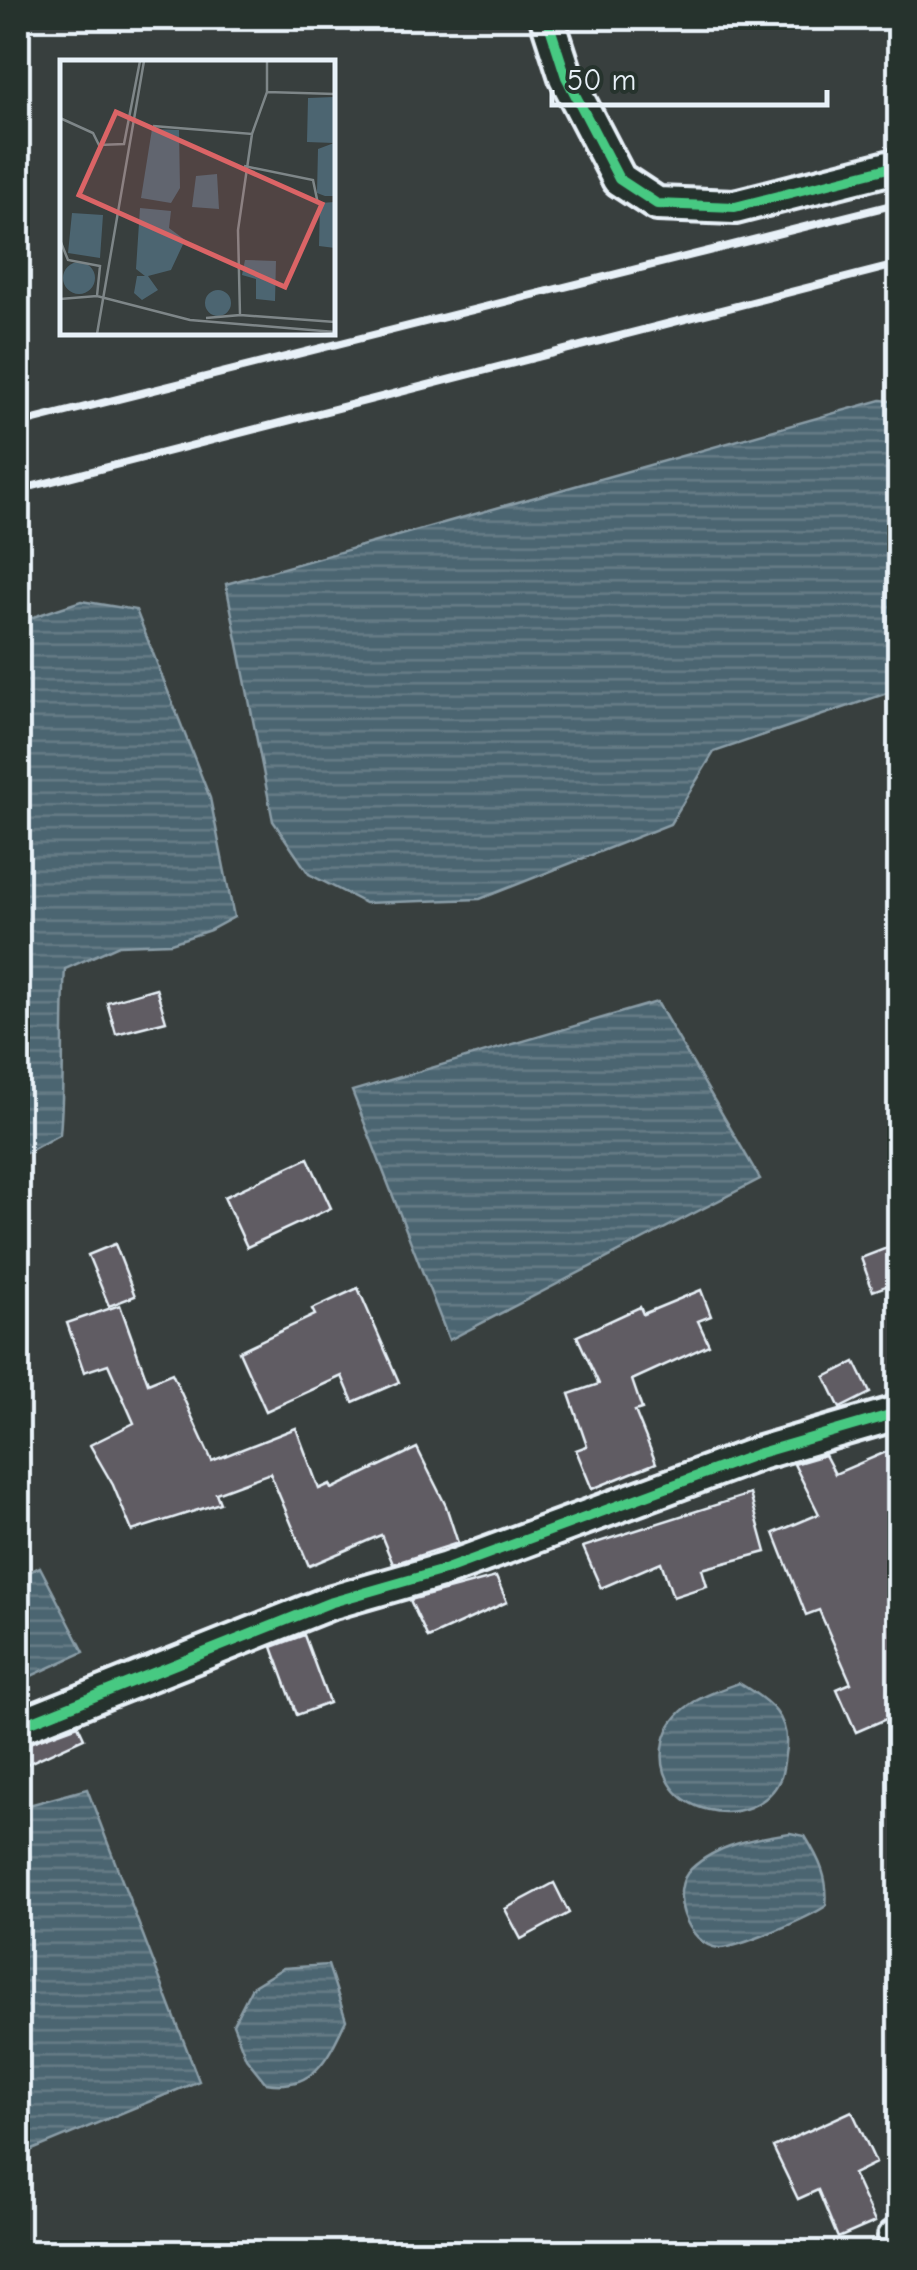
<svg xmlns="http://www.w3.org/2000/svg" width="917" height="2270" viewBox="0 0 917 2270" font-family="'Comic Neue',sans-serif">
  <style>
    .water { fill: url(#water-rules); stroke: #8a9da7; stroke-width: 2.5 }
    .building { fill: #615b64; stroke: #e8f1f8; stroke-width: 2.5 }
    .lines { fill: none; stroke-linecap: round; stroke-linejoin: round }
    .street-casing { stroke: #e8f1f8; stroke-width: 40 }
    .street { stroke: #26332d; stroke-width: 32 }
    .rail { stroke: #e8f1f8; stroke-width: 8 }
    .cycleway-casing { stroke: #26332d; stroke-width: 16 }
    .cycleway { stroke: #46c982; stroke-width: 10 }
    .inset-road { fill: none; stroke: #7e8688; stroke-width: 2.5 }
    .view { fill: #db6466; fill-opacity: 0.15; stroke: #db6466; stroke-width: 5 }
    .inset-edge { fill: none; stroke: #e8f1f8; stroke-width: 5 }
  </style>
  <defs>
    <pattern id="water-rules" width="6" height="5" patternUnits="userSpaceOnUse" patternTransform="scale(2.5)"><rect width="6" height="5" fill="#4c6571"/><path d="M0 2.5h6" fill="none" stroke="#667c86"/></pattern>
  </defs>
  <rect width="100%" height="100%" fill="#383f3e"/>
  <filter id="ink" filterUnits="userSpaceOnUse"><feTurbulence type="fractalNoise" baseFrequency=".01" numOctaves="2"/><feDisplacementMap in="SourceGraphic" scale="20" xChannelSelector="R" yChannelSelector="G"/><feConvolveMatrix kernelMatrix="1 2 1 2 8 2 1 2 1" color-interpolation-filters="sRGB"/></filter>
  <g filter="url(#ink)">
    <!-- water -->
    <path class="water" d="M881,400L899,402V689L714,752L670,824L480,899L365,903L309,874L273,821L226,584Z
      M81,601L136,610L210,798L234,917L210,930L171,943L119,945L65,969C61,1024 65,1079 60,1134L26,1153H18V622Z
      M657,1002L760,1179L449,1340L352,1091Z
      M40,1567L84,1652L18,1682V1577Z
      M739,1683C769,1701 792,1717 785,1754C784,1762 783,1771 781,1777C757,1836 649,1817 664,1742C672,1705 708,1694 739,1683Z
      M87,1789L199,2081L18,2156V1808Z
      M790,1833L805,1836C819,1859 829,1878 826,1906C810,1917 737,1949 719,1948C687,1945 668,1891 691,1869C717,1844 756,1838 790,1833Z
      M328,1965L346,2020C328,2058 314,2091 266,2083L246,2058L233,2024L252,1987L283,1968Z"/>
    <!-- building -->
    <path class="building" d="M156,988L166,1021L116,1034L107,1002Z
      M308,1158L331,1208L247,1247L224,1197Z
      M115,1244L135,1296L109,1306L88,1255Z
      M892,1246L900,1265V1281L873,1291L861,1258Z
      M358,1288L399,1382L353,1402L342,1376L266,1411L239,1351L315,1315L312,1309Z
      M701,1290L711,1316L698,1321L709,1345L632,1380L642,1409L635,1411L656,1463L592,1489L576,1450L587,1446L569,1394L599,1384L577,1336L640,1307L643,1314Z
      M120,1305L148,1383L172,1373L212,1461L296,1428L319,1489L330,1484L332,1489L417,1448L446,1506L458,1543L393,1564L381,1535L309,1566L270,1473L216,1493L220,1503L132,1531L113,1485L90,1445L134,1423L108,1364L84,1372L67,1323Z
      M855,1362L870,1393L840,1408L825,1377Z
      M900,1446V1713L856,1732L837,1689L851,1683L819,1610L806,1615L774,1533L819,1514L794,1464L825,1455L835,1474Z
      M750,1494L766,1552L702,1569L707,1586L673,1597L661,1562L601,1588L583,1547Z
      M496,1577L507,1602L428,1638L410,1600Z
      M304,1635L329,1703L297,1715L272,1647Z
      M78,1725L84,1738L18,1768V1747Z
      M554,1883L569,1913L521,1939L505,1909Z
      M852,2111L876,2163L853,2174L875,2222L838,2238L818,2190L798,2199L773,2147Z"/>
    <g class="lines">
      <!-- street casing -->
      <g class="street-casing">
        <path id="street" d="M547,18L566,77L619,179L657,204L735,207L900,165
          M18,1727L329,1603L444,1570L760,1453L900,1412
          M895,2237L900,2234"/>
      </g>
      <!-- street -->
      <use href="#street" class="street"/>
      <!-- rail -->
      <path class="rail" d="M18,424L900,203
        M18,490L900,264"/>
      <!-- cycleway casing -->
      <g class="cycleway-casing">
        <path id="cycleway" d="M547,18L566,77L619,179L657,204L735,207L900,165
          M18,1727L329,1603L444,1570L760,1453L900,1412"/>
      </g>
      <!-- cycleway -->
      <use href="#cycleway" class="cycleway"/>
    </g>
  </g>
  <!-- overview -->
  <g transform="translate(60 60)">
    <rect width="275" height="275" fill="#383f3e"/>
    <path d="M275,37V136H265L257,133L258,89L274,83L247,82L248,38ZM92,69L119,70L120,128L111,143L81,138ZM157,114L159,149L132,147L136,116ZM275,142V188L259,186L260,143ZM80,148L111,151L109,168L125,180L111,210L88,216L98,230L82,240L74,233L77,216H85L76,209ZM12,153L43,155L40,198L8,193ZM185,200L216,201L215,241L196,239V219L182,215ZM3 218a16 16 0 1 1 32 0a16 16 0 1 1-32 0ZM145 243a13 13 0 1 1 26 0a13 13 0 1 1-26 0Z" fill="#4c6571"/>
    <path class="inset-road" d="M207,32V1M0,58L33,73L39,85L64,84L80,1M93,66L192,74L207,32L275,34M184,106L253,120L258,144M0,180L8,200L40,206L37,236M0,239L37,236L130,260L275,272M180,255L275,262M146,258L180,255L178,170L192,74M37,274L84,1"/>
    <path class="view" d="M56,52L262,144L225,227L19,135Z"/>
    <rect width="275" height="275" class="inset-edge"/>
  </g>
  <!-- margin -->
  <rect width="917" height="2270" fill="none" stroke="#26332d" stroke-width="60"/>
  <rect x="30" y="30" width="857" height="2210" fill="none" stroke="#e8f1f8" stroke-width="4" filter="url(#ink)"/>
  <!-- scale -->
  <path d="M552 90v15h275v-15" fill="none" stroke="#e8f1f8" stroke-width="5"/>
  <text x="567" y="90" font-size="30" fill="#e8f1f8" stroke="#26332d" stroke-width="8" paint-order="stroke">50 m</text>
</svg>
